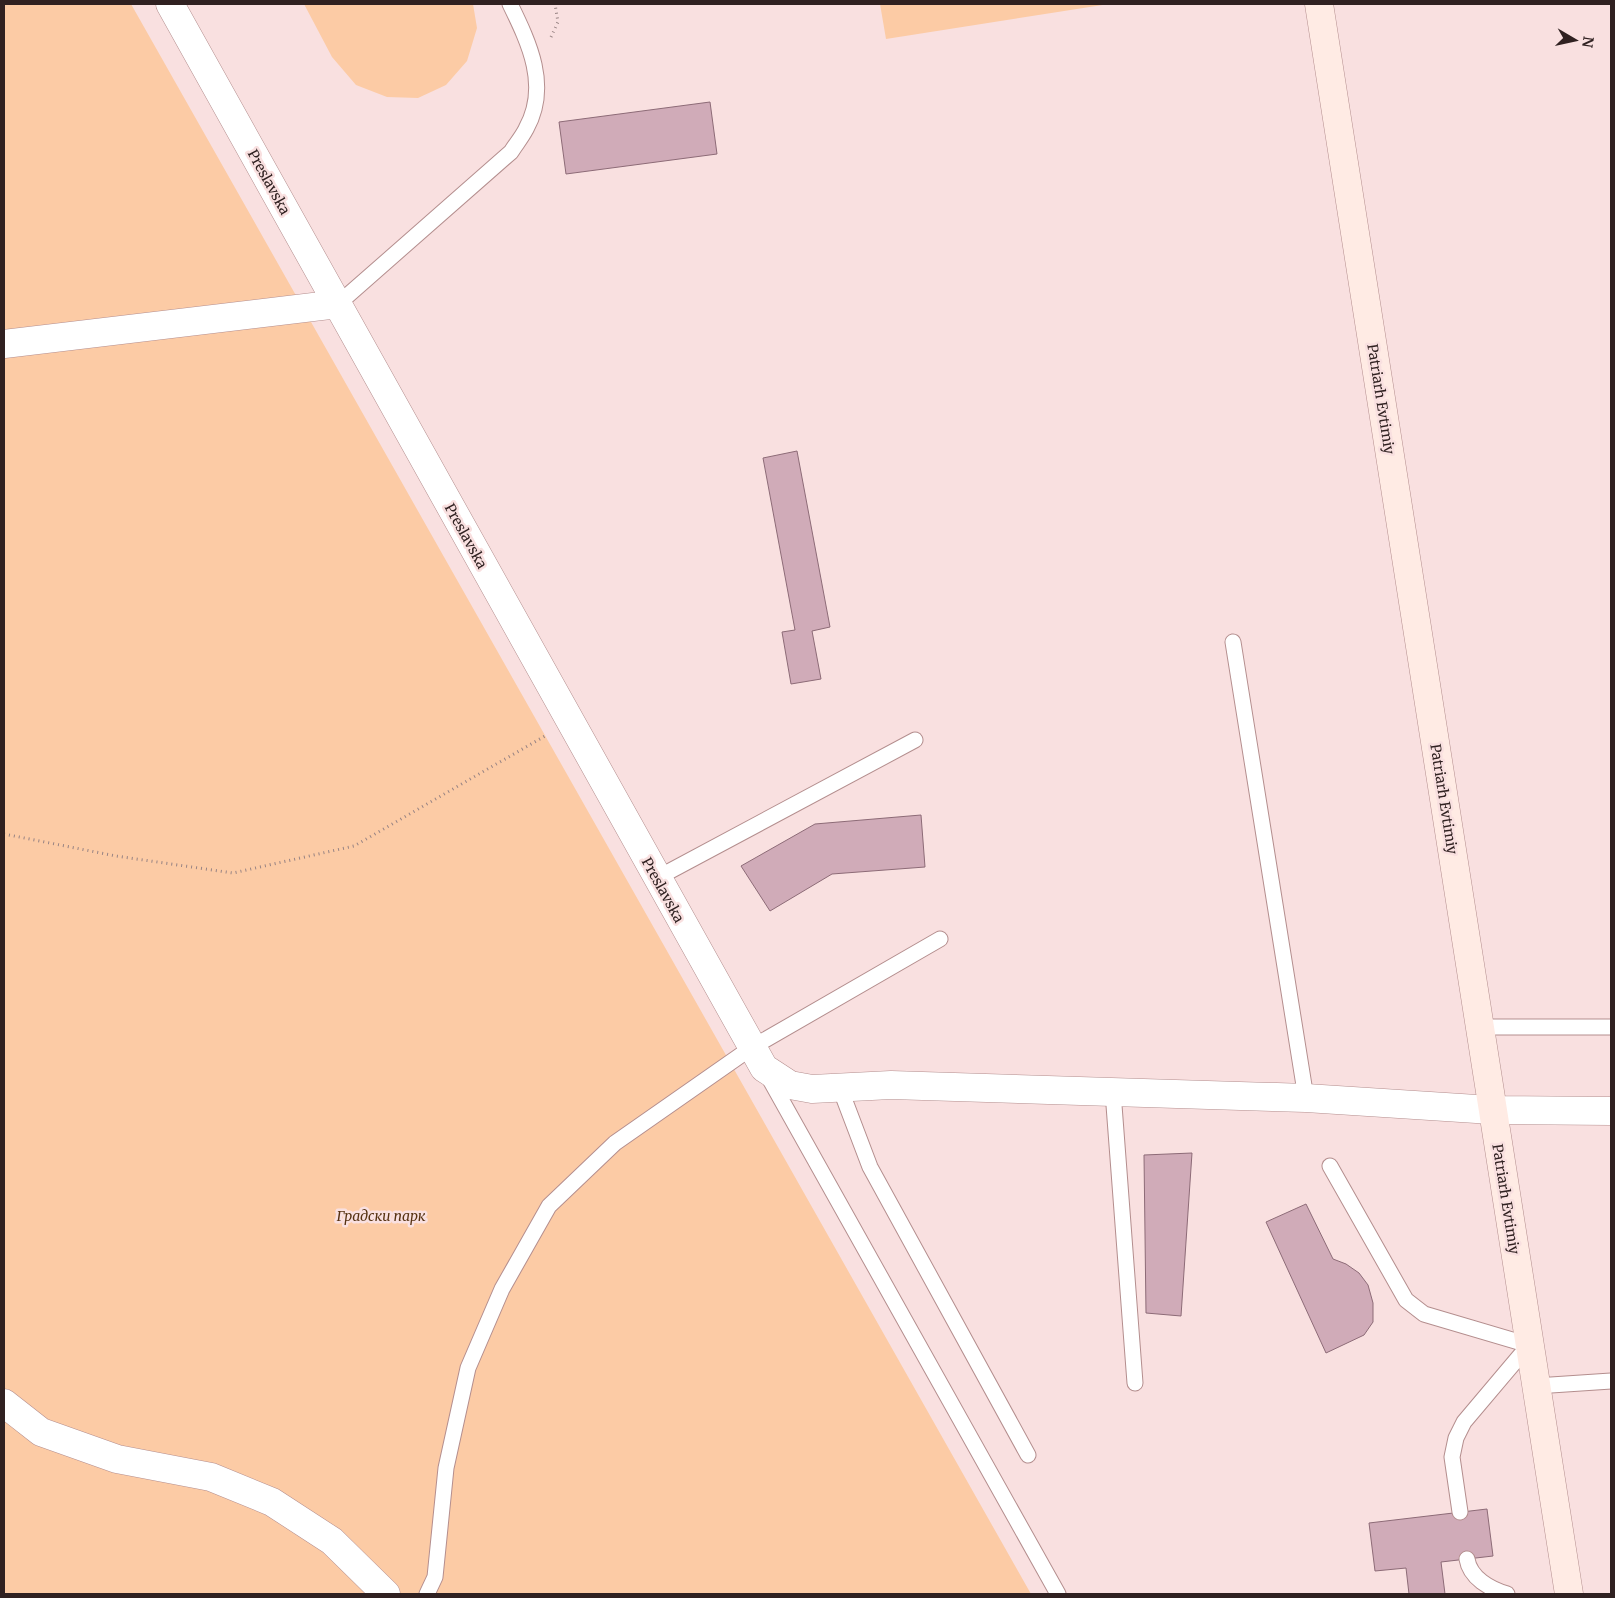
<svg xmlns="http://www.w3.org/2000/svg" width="1615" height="1598" viewBox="0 0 1615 1598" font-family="Merriweather,serif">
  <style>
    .green { fill: #fccba5 }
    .building { fill: #d0abb8; stroke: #8d6b77 }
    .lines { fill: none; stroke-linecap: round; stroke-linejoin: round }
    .lane-casing { stroke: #b48e8e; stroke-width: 17 }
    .street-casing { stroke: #b48e8e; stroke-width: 29 }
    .secondary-casing { stroke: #b48e8e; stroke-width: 29 }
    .path { stroke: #978383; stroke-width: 3; stroke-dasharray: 1 4; stroke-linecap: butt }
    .lane { stroke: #fff; stroke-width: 15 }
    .street { stroke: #fff; stroke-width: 28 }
    .secondary { stroke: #ffebe4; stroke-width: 28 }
    .labels { text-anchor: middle; stroke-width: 5; stroke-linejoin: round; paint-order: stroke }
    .street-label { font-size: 14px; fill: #302121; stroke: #f9e0e0 }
    .park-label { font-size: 14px; font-style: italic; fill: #563212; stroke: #f9e0e0 }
  </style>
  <rect width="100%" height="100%" fill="#f9e0e0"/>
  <!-- green -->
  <path class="green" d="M4,4H131L1031,1594H4Z
    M304,4H473L477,28L467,61L446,85L418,98L387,97L356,85L332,57Z
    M880,4H1109L886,39Z"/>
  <!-- building -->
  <path class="building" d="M710,102L717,154L566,174L559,122Z
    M797,451L830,627L812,631L821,679L791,684L782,632L795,630L763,458Z
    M921,815L925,867L832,874L770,911L741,866L815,824Z
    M1192,1153L1181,1316L1146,1313L1144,1155Z
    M1306,1204L1333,1259L1346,1264L1359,1273L1368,1285L1373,1303V1322L1364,1335L1326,1353L1266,1222Z
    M1487,1509L1493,1556L1441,1562L1445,1594H1409L1406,1568L1375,1571L1369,1523Z"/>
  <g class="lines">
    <!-- lane casing -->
    <g class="lane-casing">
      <path id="lane" d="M338,304L511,152C516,144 522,137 526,129C550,86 529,43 510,4
        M1233,642L1306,1098
        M657,878L915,740
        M1479,1027H1611
        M768,1076L1058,1594
        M840,1088L870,1167L1028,1455
        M1113,1092L1135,1383
        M1330,1166L1406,1300L1424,1314L1529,1345L1464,1422L1456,1438L1452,1457L1460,1512
        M1536,1386L1611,1381
        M1467,1559C1470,1578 1490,1589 1507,1594
        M427,1594L435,1577L446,1468L468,1368L502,1289L549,1206L615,1143L751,1048L940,939"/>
    </g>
    <!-- street casing -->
    <g class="street-casing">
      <path id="street" d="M170,4L764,1068L790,1085L812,1089L891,1085L1306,1098L1492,1110L1611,1111
        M4,344L338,304
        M4,1403L41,1432L117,1459L211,1477L272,1502L332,1541L386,1594"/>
    </g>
    <!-- secondary casing -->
    <g class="secondary-casing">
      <path id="secondary" d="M1319,4L1569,1594"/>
    </g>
    <!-- path -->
    <path class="path" d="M551,37L558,22L555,4
      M4,834L116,856L233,873L354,846L545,736"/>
    <!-- lane -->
    <use href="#lane" class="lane"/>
    <!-- street -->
    <use href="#street" class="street"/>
    <!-- secondary -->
    <use href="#secondary" class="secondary"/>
  </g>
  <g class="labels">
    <!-- street labels -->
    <g class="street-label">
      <text transform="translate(269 182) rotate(61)" y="5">Preslavska</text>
      <text transform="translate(1381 399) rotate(81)" y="5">Patriarh Evtimiy</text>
      <text transform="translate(466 536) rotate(61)" y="5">Preslavska</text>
      <text transform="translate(1444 799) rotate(81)" y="5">Patriarh Evtimiy</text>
      <text transform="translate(663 890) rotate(61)" y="5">Preslavska</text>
      <text transform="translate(1506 1199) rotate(81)" y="5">Patriarh Evtimiy</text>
    </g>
    <!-- park labels -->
    <g class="park-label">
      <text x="381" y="1221">Градски парк</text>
    </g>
  </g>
  <!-- border -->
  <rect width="1615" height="1598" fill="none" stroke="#302121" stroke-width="10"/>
  <!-- north arrow -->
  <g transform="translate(1575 40) rotate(99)" stroke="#f9e0e0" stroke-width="4" paint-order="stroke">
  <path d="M0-4L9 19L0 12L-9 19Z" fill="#302121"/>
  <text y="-8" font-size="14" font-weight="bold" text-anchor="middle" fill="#302121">N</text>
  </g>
</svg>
